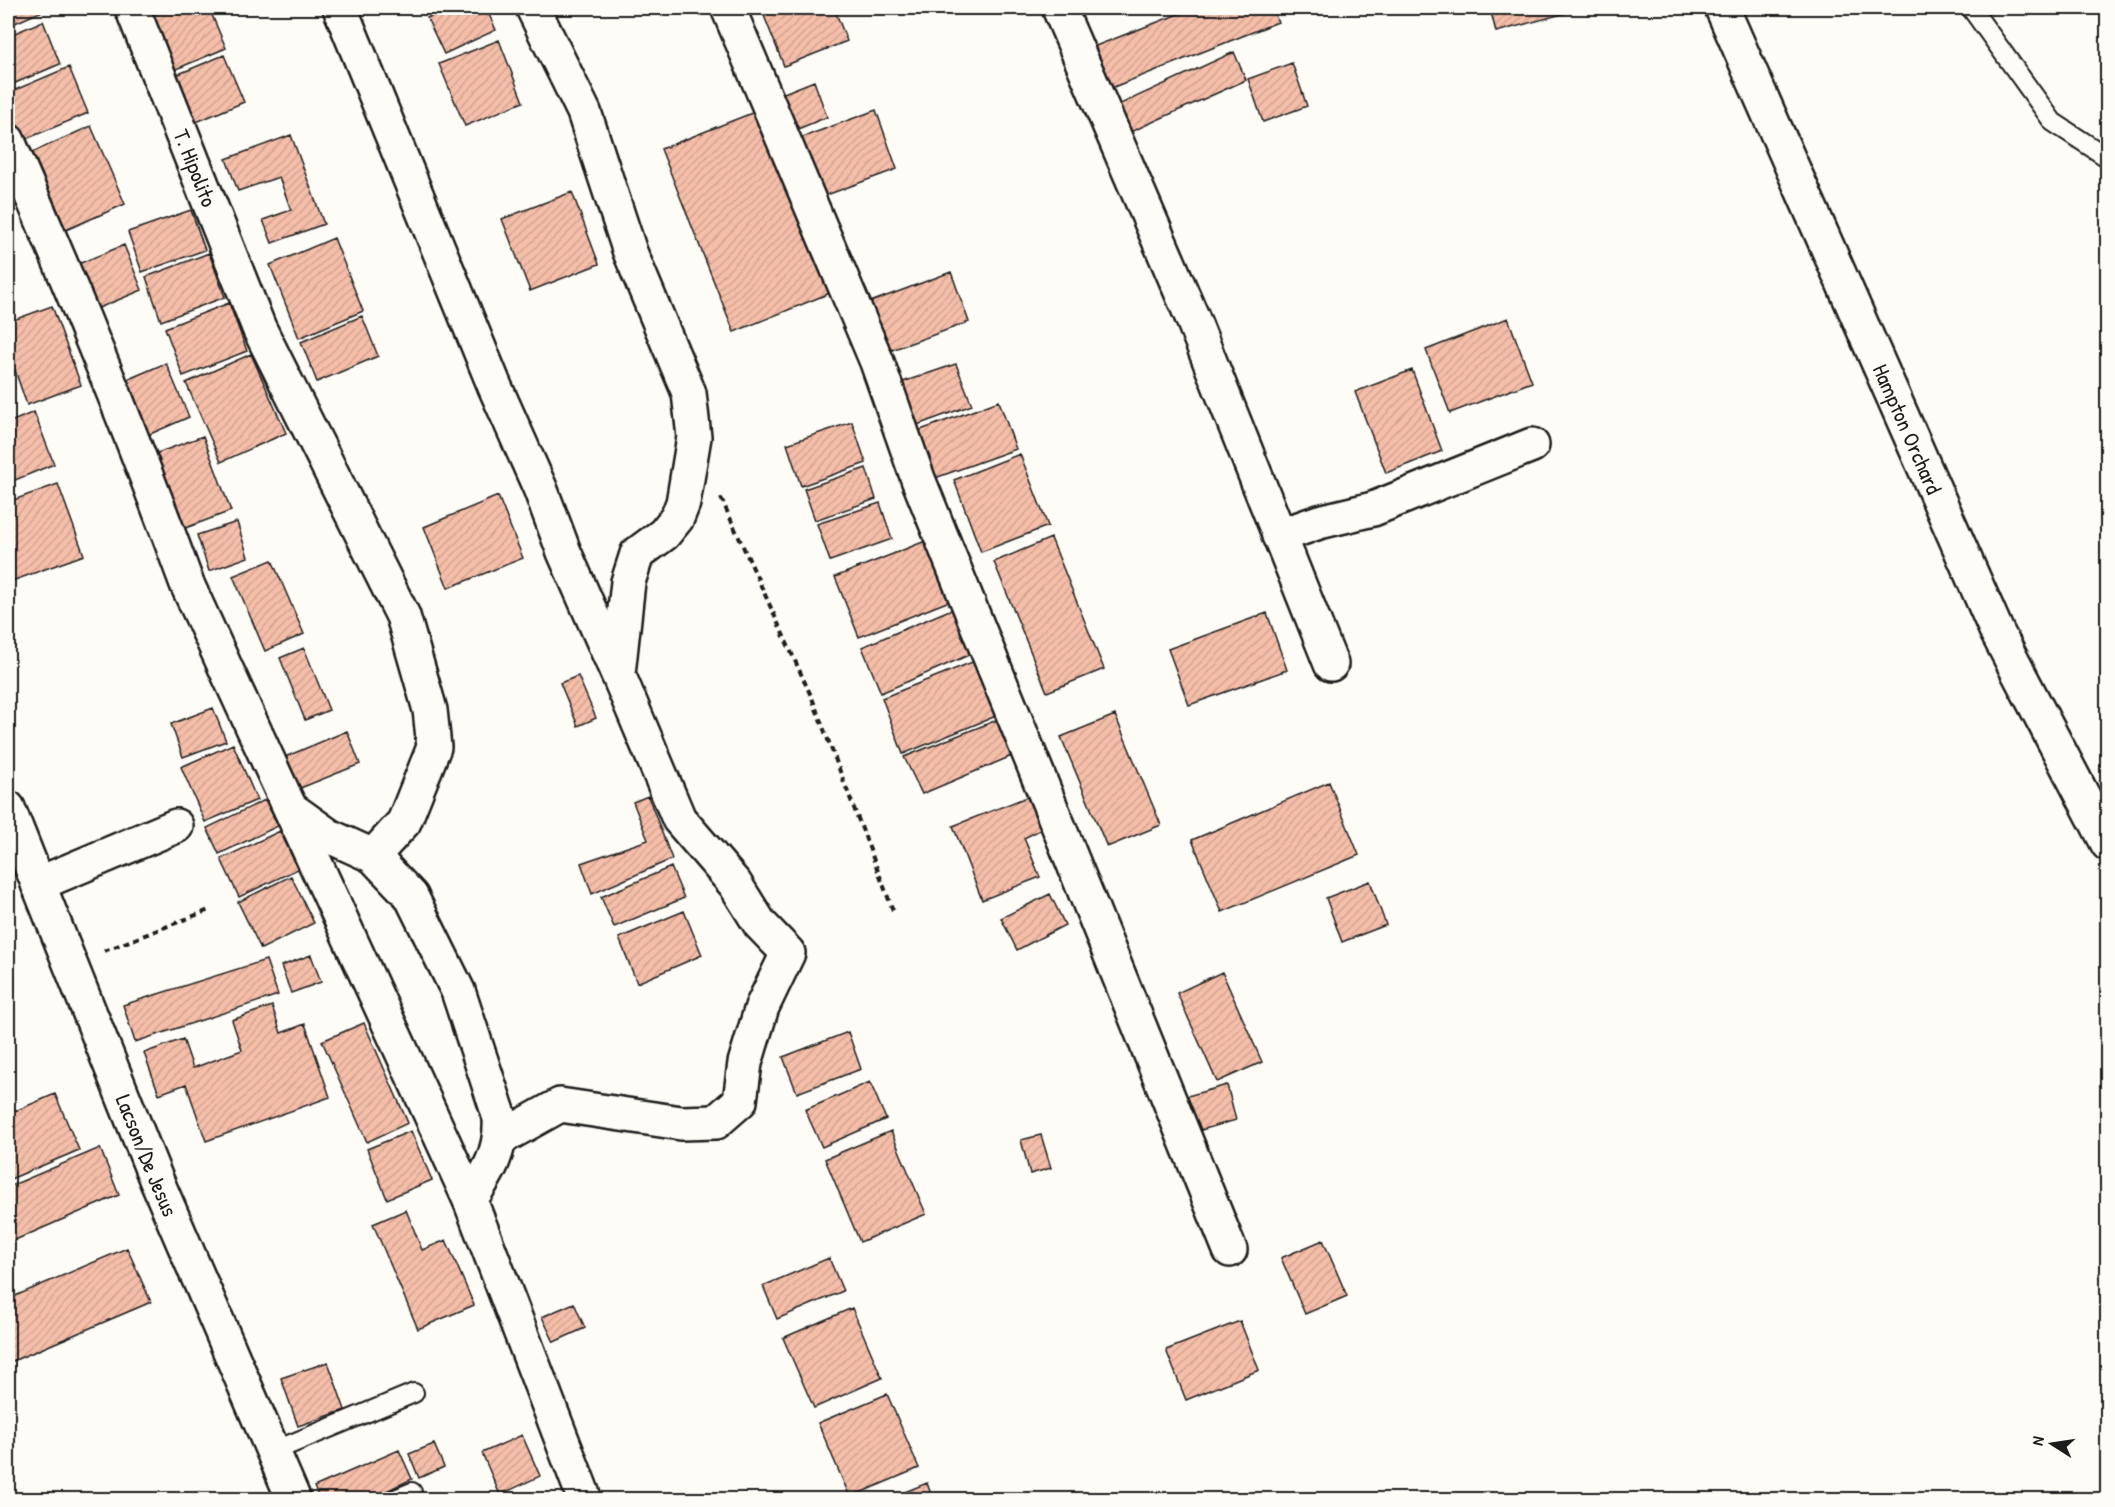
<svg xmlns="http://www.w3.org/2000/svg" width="2115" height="1507" viewBox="0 0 2115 1507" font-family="'Patrick Hand',sans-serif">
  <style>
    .building { fill: url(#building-hatch); stroke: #1c1c1c; stroke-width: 1.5 }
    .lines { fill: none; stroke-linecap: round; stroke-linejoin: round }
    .service-casing { stroke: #1c1c1c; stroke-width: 22 }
    .minor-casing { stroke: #1c1c1c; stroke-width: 38 }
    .path { stroke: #1c1c1c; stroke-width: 4; stroke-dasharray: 6 4.5; stroke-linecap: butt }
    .service { stroke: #fdfcf7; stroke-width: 18 }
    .minor { stroke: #fdfcf7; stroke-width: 33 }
    .labels { text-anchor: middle; stroke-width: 5; stroke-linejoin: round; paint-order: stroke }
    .street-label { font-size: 22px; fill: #1c1c1c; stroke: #fdfcf7 }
  </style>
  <defs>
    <pattern id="building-hatch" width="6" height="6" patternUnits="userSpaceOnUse" patternTransform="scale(1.5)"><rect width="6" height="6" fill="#f5bea9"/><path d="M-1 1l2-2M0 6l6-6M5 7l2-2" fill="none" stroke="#d1a391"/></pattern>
  </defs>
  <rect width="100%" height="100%" fill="#fdfcf7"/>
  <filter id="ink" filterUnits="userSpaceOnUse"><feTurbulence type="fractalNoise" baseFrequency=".0167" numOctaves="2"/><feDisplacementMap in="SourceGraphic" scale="12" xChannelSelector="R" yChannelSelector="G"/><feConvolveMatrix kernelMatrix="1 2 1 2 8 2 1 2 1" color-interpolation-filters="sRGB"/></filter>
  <g filter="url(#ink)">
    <!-- building -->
    <path class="building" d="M8,8H44L45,10L8,26Z
      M166,8H209L226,48L162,75L139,19Z
      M450,8H486L496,30L444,54L427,18Z
      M761,8H834L847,41L784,66Z
      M1194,8H1272L1278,22L1096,94L1080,52Z
      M1490,8H1581V9L1496,32Z
      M43,21L60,64L8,86V36Z
      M499,40L523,102L465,126L439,64Z
      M1234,52L1246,80L1117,138L1105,111Z
      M224,55L244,102L194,123L174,76Z
      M1292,63L1307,106L1263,122L1248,79Z
      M69,67L88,113L14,144L8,128V93Z
      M814,81L827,117L788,133L774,97Z
      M876,110L897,169L813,200L792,141Z
      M757,111L830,293L734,332L661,149Z
      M91,126L125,204L59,233L24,156Z
      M291,135L324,224L272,243L263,220L291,210L279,177L238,191L226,159Z
      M572,192L599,264L530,291L502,219Z
      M191,210L205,250L142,272L128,232Z
      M334,238L363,311L299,338L270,265Z
      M124,245L142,290L89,312L71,267Z
      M209,253L225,297L161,321L146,277Z
      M951,272L969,322L875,356L857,307Z
      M229,303L247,351L183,376L165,328Z
      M52,306L81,385L27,405L8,350V322Z
      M362,316L378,356L317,382L301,342Z
      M1508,318L1532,382L1450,413L1426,350Z
      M251,354L286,433L221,462L186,383Z
      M166,363L189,417L148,435L124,381Z
      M956,364L972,405L906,429L891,386Z
      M1412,370L1442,451L1386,473L1355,392Z
      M999,401L1016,449L935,478L918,431Z
      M34,412L54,464L8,483V423Z
      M852,422L866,463L801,486L787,444Z
      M203,436L231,511L172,533L144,458Z
      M1020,454L1048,526L981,552L954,480Z
      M866,468L876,499L815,520L804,489Z
      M58,484L84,555L12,581L8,570V502Z
      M498,496L523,558L448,588L424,527Z
      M880,503L892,539L830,561L817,524Z
      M237,522L248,557L209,571L197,535Z
      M1051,538L1104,669L1047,692L994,562Z
      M928,540L952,600L859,637L835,577Z
      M272,560L304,634L265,651L233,576Z
      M952,609L971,654L881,693L862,647Z
      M1267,613L1287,670L1189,705L1168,649Z
      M304,648L329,710L305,720L280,658Z
      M975,661L996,716L903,754L882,698Z
      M578,676L596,718L578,726L560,683Z
      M213,708L226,741L183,757L171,724Z
      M1115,715L1161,825L1107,847L1061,737Z
      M997,720L1014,755L922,794L904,757Z
      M347,731L360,764L298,789L285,757Z
      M233,744L257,800L205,822L181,767Z
      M1329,782L1359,855L1222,912L1192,840Z
      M648,796L672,859L592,894L581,863L648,840L633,802Z
      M1027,797L1042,829L1024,838L1040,877L982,900L953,826Z
      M265,800L278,826L219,854L207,828Z
      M280,831L298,869L239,897L221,859Z
      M671,867L684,898L614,927L601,897Z
      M291,876L314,923L261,949L238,902Z
      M1370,881L1386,925L1342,942L1326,898Z
      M1050,894L1065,925L1017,950L1001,918Z
      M684,911L702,955L637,983L619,938Z
      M311,955L321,982L291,993L281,966Z
      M266,960L278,995L135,1042L123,1005Z
      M1222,972L1262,1062L1217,1082L1177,993Z
      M272,1006L281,1033L305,1024L330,1097L206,1141L186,1084L159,1094L144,1053L183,1039L193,1068L242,1050L232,1020Z
      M364,1023L408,1123L367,1142L322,1041Z
      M848,1032L861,1069L797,1093L783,1057Z
      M870,1082L886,1119L822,1147L805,1110Z
      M1227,1085L1236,1120L1194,1132L1184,1097Z
      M55,1094L79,1150L8,1180V1114Z
      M411,1131L432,1180L387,1199L367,1149Z
      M891,1131L926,1214L860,1242L825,1159Z
      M1041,1135L1051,1168L1030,1174L1021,1140Z
      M100,1148L119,1195L8,1243V1187Z
      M406,1210L422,1250L446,1240L474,1305L418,1329L373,1224Z
      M1323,1240L1347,1296L1305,1314L1281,1258Z
      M127,1248L151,1302L8,1363V1299Z
      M829,1258L843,1291L777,1319L763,1286Z
      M574,1303L585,1328L554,1342L542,1317Z
      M852,1308L882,1378L814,1408L783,1338Z
      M1240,1321L1259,1370L1186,1400L1166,1350Z
      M328,1362L345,1410L298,1426L281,1378Z
      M887,1394L919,1468L850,1497L818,1423Z
      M522,1435L540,1476L500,1495L482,1453Z
      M434,1444L444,1467L419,1478L409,1454Z
      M399,1450L412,1479L367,1500H320L314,1487Z
      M927,1483L933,1500H885Z"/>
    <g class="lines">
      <!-- service casing -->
      <g class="service-casing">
        <path id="service" d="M1971,8L2053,122L2108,158
          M274,1451L414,1393
          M393,1500L412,1492"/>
      </g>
      <!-- minor casing -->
      <g class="minor-casing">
        <g id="minor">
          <path id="s1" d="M132,8L259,328L403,616L430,710L434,747L404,822L373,856"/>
          <path d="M340,8L495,387L540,488L564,552L617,672"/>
          <path d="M728,8L877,362L918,479L1230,1250"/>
          <path d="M1059,8L1192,317L1331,664"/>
          <path id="s2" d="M1722,8L1997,632L2108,844"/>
          <path d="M8,141C72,287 132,434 187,584L470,1200L585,1500"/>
          <path d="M1279,536L1319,522L1373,509L1532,445"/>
          <path id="s3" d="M8,808L156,1179L294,1500"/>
          <path d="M294,811L329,836L373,856L411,896L458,991L500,1118C502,1152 488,1173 470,1200"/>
          <path d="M38,884L176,826"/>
          <path d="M501,1138L560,1105L681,1123L716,1122L740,1101L745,1063L762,1007L788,953L760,924L735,884L679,819L618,674L628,582L637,554L664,534L677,518L683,503L694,437L689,393L630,252L584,112L533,8"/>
        </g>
      </g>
      <!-- path -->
      <path class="path" d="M721,498L812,698L894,913
        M104,951L209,910"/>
      <!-- service -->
      <use href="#service" class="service"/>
      <!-- minor -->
      <use href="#minor" class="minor"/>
    </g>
  </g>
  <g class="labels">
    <!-- street labels -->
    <g class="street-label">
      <text dy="8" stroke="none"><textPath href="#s1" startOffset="172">T. Hipolito</textPath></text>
      <text dy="8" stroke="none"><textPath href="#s2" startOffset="460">Hampton Orchard</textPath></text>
      <text dy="8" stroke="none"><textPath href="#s3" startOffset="374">Lacson/De Jesus</textPath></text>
    </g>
  </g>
  <!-- margin -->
  <rect width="2115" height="1507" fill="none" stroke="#fdfcf7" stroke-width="30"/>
  <rect x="15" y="15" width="2085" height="1477" fill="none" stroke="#1c1c1c" stroke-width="2" filter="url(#ink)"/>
  <!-- north arrow -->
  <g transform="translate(2052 1444) rotate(282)" stroke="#fdfcf7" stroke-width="4.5" paint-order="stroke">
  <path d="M0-4.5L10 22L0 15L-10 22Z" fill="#1c1c1c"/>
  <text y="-9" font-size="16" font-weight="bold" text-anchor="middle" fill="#1c1c1c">N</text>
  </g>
</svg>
